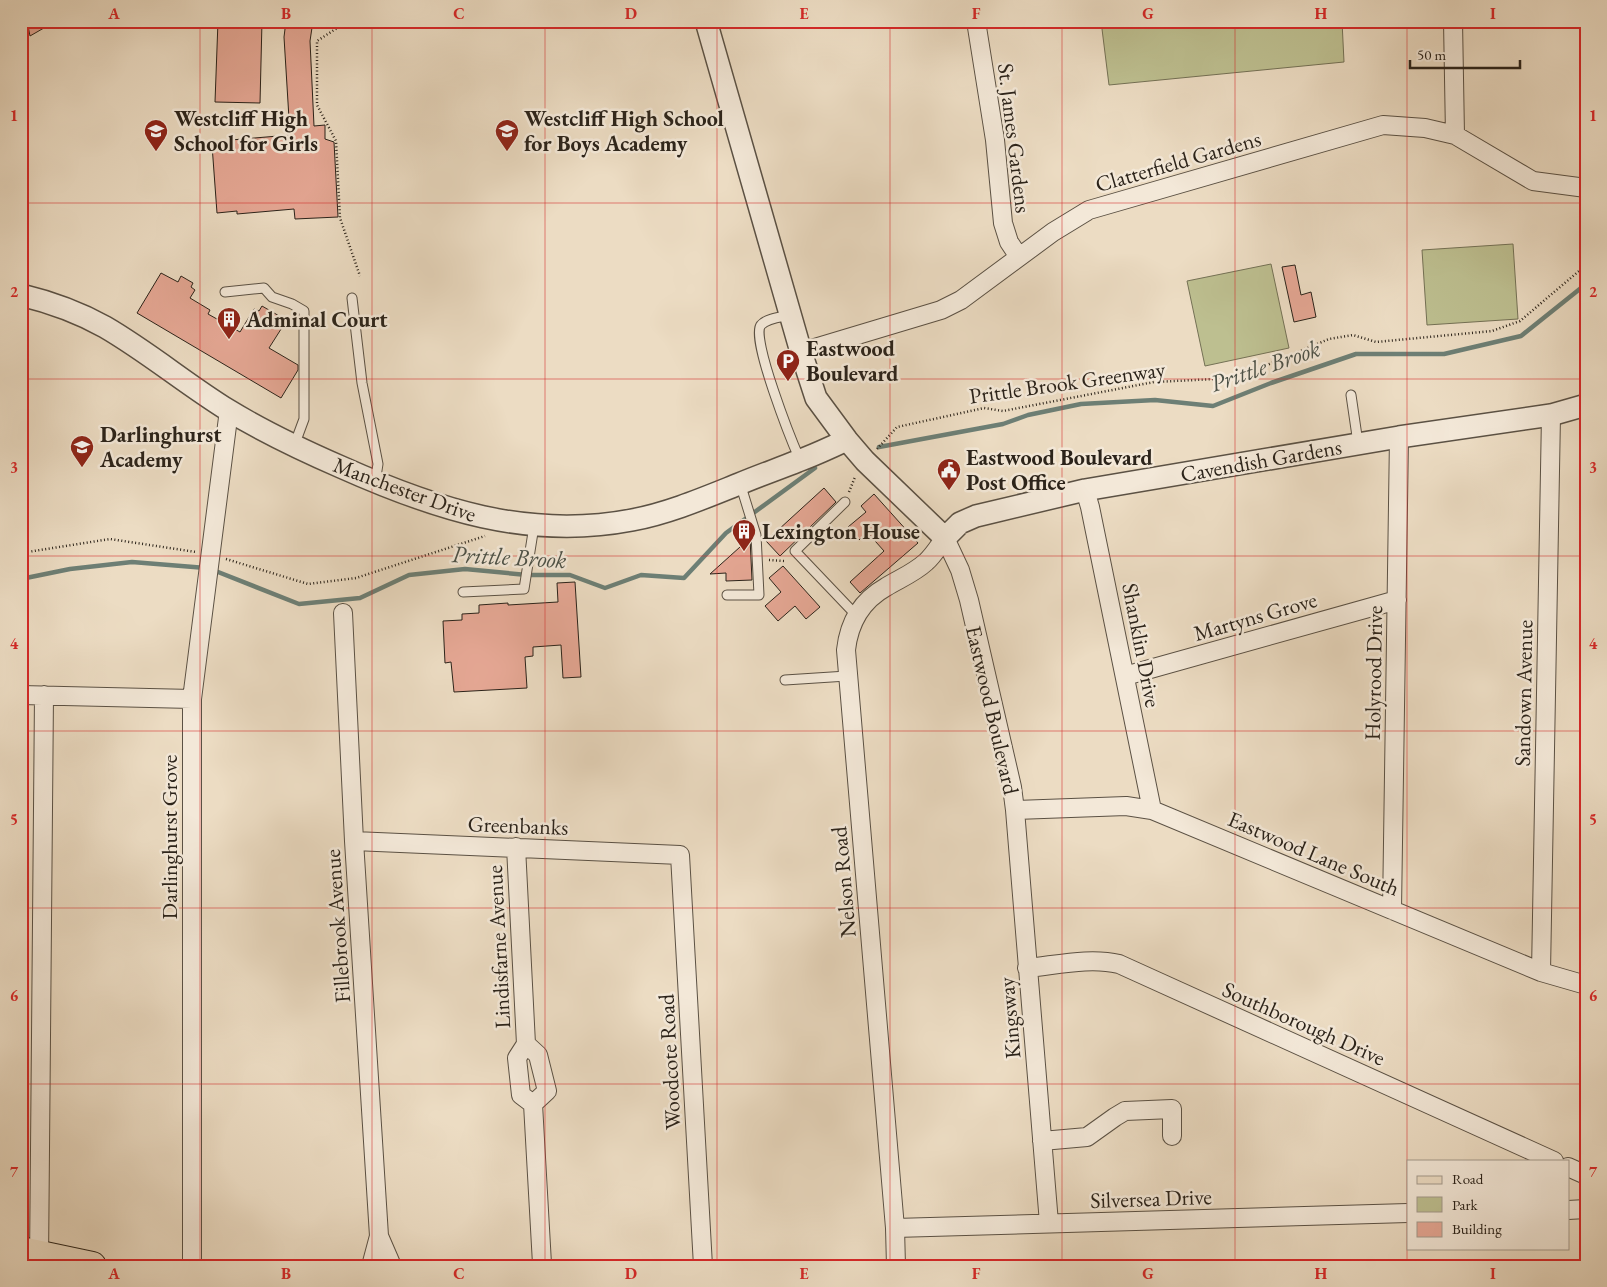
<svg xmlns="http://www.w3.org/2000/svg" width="1607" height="1287" viewBox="0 0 1607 1287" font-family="'EB Garamond',serif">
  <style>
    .park { fill: #bdbf90; stroke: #747155 }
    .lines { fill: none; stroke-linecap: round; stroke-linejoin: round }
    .stream { stroke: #6d7f75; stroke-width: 4.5 }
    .building { fill: #e5a794; stroke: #2b231a }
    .service-casing { stroke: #5b5144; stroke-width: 11 }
    .minor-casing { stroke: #5b5144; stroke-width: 20 }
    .tertiary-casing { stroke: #5b5144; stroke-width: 24 }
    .primary-casing { stroke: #2b231a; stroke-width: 30 }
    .path { stroke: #2b231a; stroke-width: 2.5; stroke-dasharray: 1 2.5; stroke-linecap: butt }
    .service { stroke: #f3e8d8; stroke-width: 9 }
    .minor { stroke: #f3e8d8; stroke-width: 18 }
    .tertiary { stroke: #f3e8d8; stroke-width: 21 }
    .primary { stroke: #ecdcc3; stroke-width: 28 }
    .grid { fill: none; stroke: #d62828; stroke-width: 1; stroke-opacity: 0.55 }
    .labels { text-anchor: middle; stroke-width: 5; stroke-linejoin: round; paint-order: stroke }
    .poi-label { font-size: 22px; font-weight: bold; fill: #2b231a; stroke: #f3e8d8; text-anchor: start }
    .street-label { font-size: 22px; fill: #2b231a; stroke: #f3e8d8 }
    .water-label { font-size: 24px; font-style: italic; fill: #4c5147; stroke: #f3e8d8 }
    .neatline { fill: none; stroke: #d62828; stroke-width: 2 }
    .grid-label { font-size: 16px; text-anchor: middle; font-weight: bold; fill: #d62828 }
  </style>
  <rect width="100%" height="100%" fill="#ecdcc3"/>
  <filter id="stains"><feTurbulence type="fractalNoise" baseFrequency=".004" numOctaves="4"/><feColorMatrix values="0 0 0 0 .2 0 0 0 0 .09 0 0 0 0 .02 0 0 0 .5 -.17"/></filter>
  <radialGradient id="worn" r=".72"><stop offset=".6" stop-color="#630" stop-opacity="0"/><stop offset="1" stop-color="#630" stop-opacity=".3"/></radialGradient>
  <!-- park -->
  <path class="park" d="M1101,21H1342L1344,62L1109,85Z
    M1513,244L1518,319L1427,325L1422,250Z
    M1271,264L1289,348L1205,366L1187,281Z"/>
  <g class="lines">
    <!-- stream -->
    <path class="stream" d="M879,447L1003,424L1028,415L1081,404L1155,400L1213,406L1271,383L1356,354H1444L1521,336L1586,284
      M213,570L299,604L360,598L409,575L465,569L527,575H570L605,588L641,575L684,578L726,533L815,468
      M21,579L70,569L132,562L206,568"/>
  </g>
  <!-- building -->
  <path class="building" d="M27,21H56L30,36Z
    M218,21H262L260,103L215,102Z
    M286,21H313L310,41L314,126L325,125V139L334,142L338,217L295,219L294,209L237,214V211L217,213L212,145L232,144L231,140L290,135L284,37Z
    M1295,265L1301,295L1311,292L1316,317L1294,322L1282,267Z
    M161,273L178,282L181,276L193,283L191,287L195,290L190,298L210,310L208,314L240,332L254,309L259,311L262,306L281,317L278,323L283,326L269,348L298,365V370L281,398L137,313Z
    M824,488L836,502L780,556L766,541Z
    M874,494L918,543L860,593L850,582L884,551L867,532L859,540L848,527L866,512L861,506Z
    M750,538L752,580L726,581V573L710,574Z
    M783,566L820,607L806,619L795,606L778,621L765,606L781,592L769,578Z
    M575,582L581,677L563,678L561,645L533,647V656L525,657L527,688L454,692L451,662L445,663L443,621L462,620V614L479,613V605L508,603V605L558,602L557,583Z"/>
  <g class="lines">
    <!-- service casing -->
    <g class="service-casing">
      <path id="service" d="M21,147L23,252
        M225,292L264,288L272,297L292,304L304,311V419L294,446
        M352,298L362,383L378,464L375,483
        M790,315C782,317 767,318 761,325C750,337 792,442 800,460
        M1351,395L1358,443
        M845,502L795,551L856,615
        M463,592L524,589L534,526
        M727,595H759L756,535L740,483
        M785,680L847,676"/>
    </g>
    <!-- minor casing -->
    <g class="minor-casing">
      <path id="minor" d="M976,21L995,140L1003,223L1009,242L1019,257
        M1453,21L1455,135
        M801,352L941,310L961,300L1053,232L1089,210L1383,125L1425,128L1455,135L1533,181L1586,188
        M1085,490L1090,507L1152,810
        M343,613L354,841L379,1236
        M1125,676L1397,600
        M21,695L192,699
        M1015,810L1126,806L1152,810L1541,972L1586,985
        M354,841L680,855L703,1266
        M516,847L526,1044
        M1392,910L1399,437
        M1027,968C1057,965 1090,957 1119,964L1554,1161
        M1541,972L1551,415
        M533,1104L547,1091L538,1055L526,1044L517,1058L521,1095L533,1104L542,1264
        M1042,1141L1087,1137L1115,1117L1125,1111L1172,1109V1136
        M1568,1167L1586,1175
        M1568,1210L1586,1209
        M895,1228L1408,1213
        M39,1263L44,695
        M192,1266V699L229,410
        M371,1266L379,1236L392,1266
        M896,1266L895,1228L846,650C849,623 861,601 886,587C899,579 914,573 926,562C933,556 939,546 945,538L960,570L969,600L1012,787L1015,810L1049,1223"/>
    </g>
    <!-- tertiary casing -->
    <g class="tertiary-casing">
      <path id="tertiary" d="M706,21L801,352L816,398L847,440L865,461L945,538L960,523L976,516L1085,490L1399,437L1551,415L1586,405
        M21,295C50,302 80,313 105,327C148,352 186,384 228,410C264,432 302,450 341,467C435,509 528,540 632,520C669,513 704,498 739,484C758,476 778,469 798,461C815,455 831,447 847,440"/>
    </g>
    <!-- primary casing -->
    <g class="primary-casing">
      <path id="primary" d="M21,1251L92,1266"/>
    </g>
    <!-- path -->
    <path class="path" d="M348,21L317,41V105L336,141L340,218L360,276
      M877,449L897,427L984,408L1003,411L1154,382L1236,378L1329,339L1353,335L1376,342L1492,331L1520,321L1586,265
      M849,492L855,477
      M21,553L110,539L196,552
      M226,559L308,584L356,578L485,536
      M769,560L785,561"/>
    <!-- service -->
    <use href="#service" class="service"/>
    <!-- minor -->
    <use href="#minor" class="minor"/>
    <!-- tertiary -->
    <use href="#tertiary" class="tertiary"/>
    <!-- primary -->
    <use href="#primary" class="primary"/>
  </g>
  <!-- grid -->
  <path class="grid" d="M200,21V1266M372,21V1266M545,21V1266M717,21V1266M890,21V1266M1062,21V1266M1235,21V1266M1407,21V1266M21,203H1586M21,379H1586M21,556H1586M21,731H1586M21,908H1586M21,1084H1586"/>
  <!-- icons -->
  <defs>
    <g id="school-pin" transform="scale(1.25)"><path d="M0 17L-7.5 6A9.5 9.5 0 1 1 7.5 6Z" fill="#8f2418" stroke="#f3e8d8"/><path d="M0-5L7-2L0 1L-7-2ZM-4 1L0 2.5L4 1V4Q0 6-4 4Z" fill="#fff"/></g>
    <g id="building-pin" transform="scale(1.25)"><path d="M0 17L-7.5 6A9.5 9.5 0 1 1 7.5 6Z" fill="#8f2418" stroke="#f3e8d8"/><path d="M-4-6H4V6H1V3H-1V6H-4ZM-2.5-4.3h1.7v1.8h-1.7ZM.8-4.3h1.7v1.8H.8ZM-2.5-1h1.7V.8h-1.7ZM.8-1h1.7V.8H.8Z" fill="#fff"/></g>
    <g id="parking-pin" transform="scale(1.25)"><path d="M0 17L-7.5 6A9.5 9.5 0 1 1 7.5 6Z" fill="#8f2418" stroke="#f3e8d8"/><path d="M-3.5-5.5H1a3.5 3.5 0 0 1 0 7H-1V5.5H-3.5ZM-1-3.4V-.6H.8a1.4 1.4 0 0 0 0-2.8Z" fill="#fff"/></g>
    <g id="civic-pin" transform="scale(1.25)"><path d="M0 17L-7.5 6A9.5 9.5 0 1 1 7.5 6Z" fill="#8f2418" stroke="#f3e8d8"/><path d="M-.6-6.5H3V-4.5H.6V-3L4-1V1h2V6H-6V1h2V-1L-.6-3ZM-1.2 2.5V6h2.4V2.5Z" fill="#fff"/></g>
  </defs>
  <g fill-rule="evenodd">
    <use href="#school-pin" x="156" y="131"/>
    <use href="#school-pin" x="507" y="131"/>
    <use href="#building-pin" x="229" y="319"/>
    <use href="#parking-pin" x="788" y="361"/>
    <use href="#school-pin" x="82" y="447"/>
    <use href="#civic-pin" x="949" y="470"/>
    <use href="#building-pin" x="744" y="531"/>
  </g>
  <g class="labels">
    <!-- poi labels -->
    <g class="poi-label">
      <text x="174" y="126">Westcliff High<tspan x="174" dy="25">School for Girls</tspan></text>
      <text x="524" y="126">Westcliff High School<tspan x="524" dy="25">for Boys Academy</tspan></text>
      <text x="246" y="327">Adminal Court</text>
      <text x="806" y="356">Eastwood<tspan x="806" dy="25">Boulevard</tspan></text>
      <text x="100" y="442">Darlinghurst<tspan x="100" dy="25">Academy</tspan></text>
      <text x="966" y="465">Eastwood Boulevard<tspan x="966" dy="25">Post Office</tspan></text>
      <text x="762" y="539">Lexington House</text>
    </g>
    <!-- street labels -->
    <g class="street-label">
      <text transform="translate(1015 138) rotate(83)" y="8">St. James Gardens</text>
      <text transform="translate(1178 161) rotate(-16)" y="8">Clatterfield Gardens</text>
      <text transform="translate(1067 382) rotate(-8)" y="8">Prittle Brook Greenway</text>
      <text transform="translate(1261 460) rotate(-10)" y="8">Cavendish Gardens</text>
      <text transform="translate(405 489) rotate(20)" y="8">Manchester Drive</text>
      <text transform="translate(1255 616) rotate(-16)" y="8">Martyns Grove</text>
      <text transform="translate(1142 645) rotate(79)" y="8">Shanklin Drive</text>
      <text transform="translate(1373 673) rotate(-89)" y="8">Holyrood Drive</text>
      <text transform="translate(1523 693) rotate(-89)" y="8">Sandown Avenue</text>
      <text transform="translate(993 710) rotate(77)" y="8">Eastwood Boulevard</text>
      <text transform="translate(518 825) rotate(2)" y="8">Greenbanks</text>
      <text transform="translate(169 837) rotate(-90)" y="8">Darlinghurst Grove</text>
      <text transform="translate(1314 853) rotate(23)" y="8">Eastwood Lane South</text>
      <text transform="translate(843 882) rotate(-95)" y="8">Nelson Road</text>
      <text transform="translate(337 926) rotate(-94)" y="8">Fillebrook Avenue</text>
      <text transform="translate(498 947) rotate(-93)" y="8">Lindisfarne Avenue</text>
      <text transform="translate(1009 1018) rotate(-95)" y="8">Kingsway</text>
      <text transform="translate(1304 1023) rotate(24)" y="8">Southborough Drive</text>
      <text transform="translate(669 1062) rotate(-93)" y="8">Woodcote Road</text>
      <text transform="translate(1151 1198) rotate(-2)" y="8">Silversea Drive</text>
    </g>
    <!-- water labels -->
    <g class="water-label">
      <text transform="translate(1265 366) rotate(-19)" y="8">Prittle Brook</text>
      <text transform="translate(509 557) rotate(3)" y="8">Prittle Brook</text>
    </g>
  </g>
  <!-- margin -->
  <rect width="1607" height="1287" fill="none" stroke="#ecdcc3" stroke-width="55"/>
  <!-- legend -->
  <rect x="1407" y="1160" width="162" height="90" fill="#f3e8d8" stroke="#a3998c"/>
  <rect x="1417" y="1176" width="25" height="8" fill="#ecdcc3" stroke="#a3998c"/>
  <text x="1452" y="1184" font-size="15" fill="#2b231a">Road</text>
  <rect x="1417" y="1197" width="25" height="15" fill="#bdbf90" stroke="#a3998c"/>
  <text x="1452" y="1210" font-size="15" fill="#2b231a">Park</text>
  <rect x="1417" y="1222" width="25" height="15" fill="#e5a794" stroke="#a3998c"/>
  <text x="1452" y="1234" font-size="15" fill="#2b231a">Building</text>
  <!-- scale -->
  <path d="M1410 60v8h110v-8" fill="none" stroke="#2b231a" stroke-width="2.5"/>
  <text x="1417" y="60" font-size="15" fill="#2b231a" stroke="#f3e8d8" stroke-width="4" paint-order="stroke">50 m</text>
  <rect x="28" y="28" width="1552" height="1232" class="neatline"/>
  <g class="grid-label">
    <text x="114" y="19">A</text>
    <text x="286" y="19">B</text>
    <text x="459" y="19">C</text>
    <text x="631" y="19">D</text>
    <text x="804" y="19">E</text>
    <text x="976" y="19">F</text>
    <text x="1148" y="19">G</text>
    <text x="1321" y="19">H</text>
    <text x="1493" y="19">I</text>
    <text x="14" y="121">1</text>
    <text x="1593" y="121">1</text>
    <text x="14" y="297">2</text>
    <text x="1593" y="297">2</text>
    <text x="14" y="473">3</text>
    <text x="1593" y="473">3</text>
    <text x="14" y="649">4</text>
    <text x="1593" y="649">4</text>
    <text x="14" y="825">5</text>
    <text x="1593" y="825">5</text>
    <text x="14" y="1001">6</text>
    <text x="1593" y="1001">6</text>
    <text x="14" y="1177">7</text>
    <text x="1593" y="1177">7</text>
    <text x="114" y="1279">A</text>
    <text x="286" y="1279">B</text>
    <text x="459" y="1279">C</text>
    <text x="631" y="1279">D</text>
    <text x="804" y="1279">E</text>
    <text x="976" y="1279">F</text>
    <text x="1148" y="1279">G</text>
    <text x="1321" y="1279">H</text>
    <text x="1493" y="1279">I</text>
  </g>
  <rect width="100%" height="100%" filter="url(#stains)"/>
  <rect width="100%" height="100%" fill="url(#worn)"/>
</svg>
